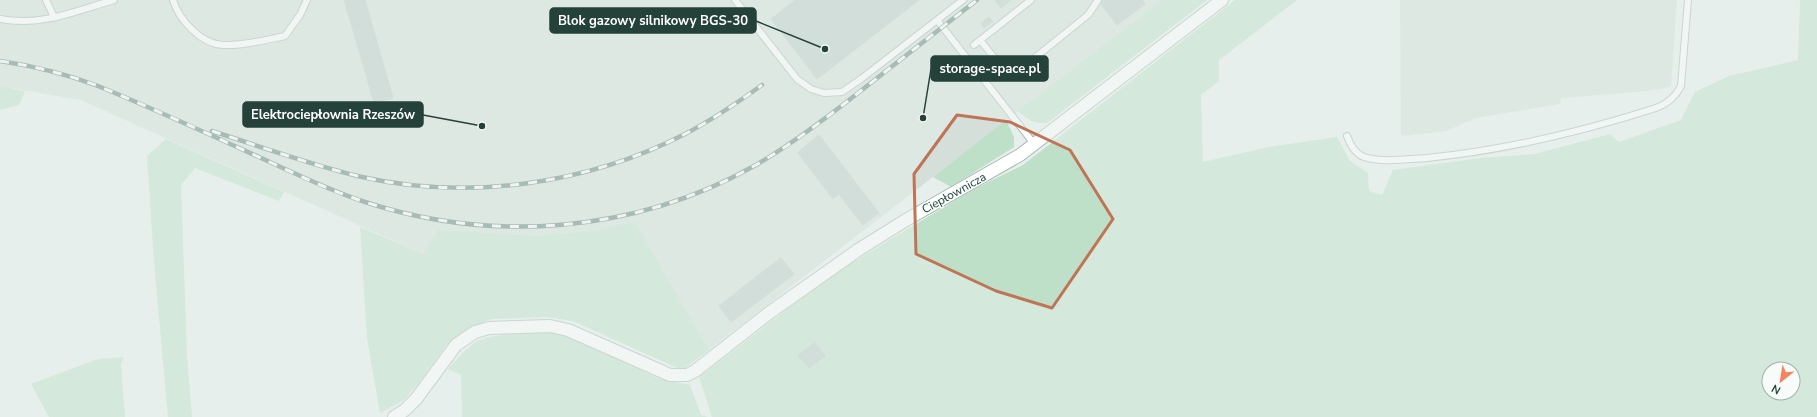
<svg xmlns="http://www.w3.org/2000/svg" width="1817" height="417" viewBox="0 0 1817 417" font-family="'Nunito Sans',sans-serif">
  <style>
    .built { fill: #d4dfda }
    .green { fill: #bfe0c8; fill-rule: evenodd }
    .building { fill: #bbcac4; stroke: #b8c9c2 }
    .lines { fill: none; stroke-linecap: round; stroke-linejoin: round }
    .service-casing { stroke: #a8b8b2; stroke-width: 8 }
    .minor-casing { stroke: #a8b8b2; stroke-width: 14 }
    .service { stroke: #fff; stroke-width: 6 }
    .minor { stroke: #fff; stroke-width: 12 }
    .rail-casing { stroke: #5f7d75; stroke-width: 4.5 }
    .rail { stroke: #f7fbf9; stroke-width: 3; stroke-dasharray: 9; stroke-linecap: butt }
    .marked { fill: none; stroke: #c07456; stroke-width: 3; stroke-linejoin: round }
    .labels { text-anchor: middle; stroke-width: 3; stroke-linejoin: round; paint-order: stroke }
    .street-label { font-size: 12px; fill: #24423a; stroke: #f7fbf9 }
    .leader { fill: none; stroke: #24423a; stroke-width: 1.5 }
    .callout-dot { fill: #24423a; stroke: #f7fbf9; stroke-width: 1.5 }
    .callout { fill: #24423a; stroke: #24423a; stroke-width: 1.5 }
    .callout-label { font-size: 13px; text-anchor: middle; font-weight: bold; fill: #fff }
  </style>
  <rect width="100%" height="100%" fill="#e6efeb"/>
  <!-- built -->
  <path class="built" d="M0,0H1162L709,350L635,223L596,230L537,236L438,230L423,254L81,100L0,86Z
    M1400,0H1677L1671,87L1647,91L1561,98L1560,104L1476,118L1446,131L1401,136Z"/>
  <!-- green -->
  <path class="green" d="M1162,0H1207L1047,123C1033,123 1028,120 1018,111Z
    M1235,0H1297L1219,60V81L1201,95L1203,162L1269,147L1337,137L1350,161L1368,173L1369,191L1382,195L1393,170L1480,158L1535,154L1610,134L1619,142L1681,120L1695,92L1729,76L1798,60L1800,0H1817V417H712L699,377L830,276L974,189L1023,165ZM1769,369H1793V393H1769Z
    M0,86L25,91L19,105L0,110Z
    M1006,120L1014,137V147L951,187L933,177Z
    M166,139L284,192L279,201L195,168L181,185L187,356L192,417H168L154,262L147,156Z
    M635,222L709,350L682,370L573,321L546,317L491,319L471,327L448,343L417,385L404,400L380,413L367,339L360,227L423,254L438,230L537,236L596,230Z
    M555,332L610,355L657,378L690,385L701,415L708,417H462L461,375L448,369C454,362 472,342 480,340C503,332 531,333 555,332Z
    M124,357L121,364L125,417H49L31,384L98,359Z"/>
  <!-- building -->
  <path class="building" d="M344,0H365L377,42L358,47Z
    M795,0H919L817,79L771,19Z
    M995,0H1011L1001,8Z
    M1104,0H1142L1145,4L1117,25L1100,3Z
    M989,17L993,21L984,28L981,23Z
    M377,42L393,98L374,103L358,47Z
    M819,135L879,213L863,225L803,148Z
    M803,148L839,194L833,199L798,153Z
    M781,258L794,274L777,287L765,270Z
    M765,270L777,287L731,322L719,306Z
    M815,343L825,356L809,368L798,355Z"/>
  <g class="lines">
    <!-- service casing -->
    <g class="service-casing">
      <path id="service" d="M46,0L54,17
        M173,0C179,20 201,44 223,45C242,46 266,40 285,36L300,15L307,0
        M735,0L797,79L811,89L824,93L842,92L861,79L963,0
        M0,19C40,27 75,11 114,0
        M937,20L1035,145
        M980,40L992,55L1002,65L1014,68L1020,67L1032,60L1088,15L1098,0
        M974,45L1031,0
        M1347,136C1350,144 1355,154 1364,157C1382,163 1409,159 1427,158C1506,150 1581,132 1656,108C1667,104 1675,98 1681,86L1688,0"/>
    </g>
    <!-- minor casing -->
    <g class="minor-casing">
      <path id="minor" d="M394,417L405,410L416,399L456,345L475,332L489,328L550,326L568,330L670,375H687L695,371L769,313L858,250L906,220L1020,155L1222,0"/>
    </g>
    <!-- service -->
    <use href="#service" class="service"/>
    <!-- minor -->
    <use href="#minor" class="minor"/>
    <!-- rail casing -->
    <g class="rail-casing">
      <path id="rail" d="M0,61C34,66 66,74 98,86C157,110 215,137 272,163C302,177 332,191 362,201C491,244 635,233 754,166C791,145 825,119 858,93C898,62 937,31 977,0
        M212,131C262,147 311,165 362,177C469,201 588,184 685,134C712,120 737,103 762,85"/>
    </g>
    <!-- rail -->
    <use href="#rail" class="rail"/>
  </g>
  <!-- marked area -->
  <path d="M0 0H1817V417H0ZM957,115L1010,122L1070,150L1113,219L1052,308L996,291L916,254L914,174Z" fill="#e6efeb" fill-opacity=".55" fill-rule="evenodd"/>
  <path class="marked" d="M957,115L1010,122L1070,150L1113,219L1052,308L996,291L916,254L914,174Z"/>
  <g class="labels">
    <!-- street labels -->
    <g class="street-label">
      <text transform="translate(954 193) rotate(-29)" y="4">Ciepłownicza</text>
    </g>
  </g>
  <!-- callouts -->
  <path class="leader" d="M825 49L756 21M923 118L931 69M482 126L423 115"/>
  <g class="callout-dot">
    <circle cx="825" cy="49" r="4"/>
    <circle cx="923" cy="118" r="4"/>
    <circle cx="482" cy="126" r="4"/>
  </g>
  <g class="callout">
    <rect x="550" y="8" width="206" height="25" rx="4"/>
    <rect x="931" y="56" width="117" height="25" rx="4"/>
    <rect x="243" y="102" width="180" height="25" rx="4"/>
  </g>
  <g class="callout-label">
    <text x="653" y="25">Blok gazowy silnikowy BGS-30</text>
    <text x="990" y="73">storage-space.pl</text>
    <text x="333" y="119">Elektrociepłownia Rzeszów</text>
  </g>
  <!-- north arrow -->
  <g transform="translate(1781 381) rotate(210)"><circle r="19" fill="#f7fbf9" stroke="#a3b1ad"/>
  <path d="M0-3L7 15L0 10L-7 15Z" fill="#f4845f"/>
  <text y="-6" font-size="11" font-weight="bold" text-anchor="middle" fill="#24423a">N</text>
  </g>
</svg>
